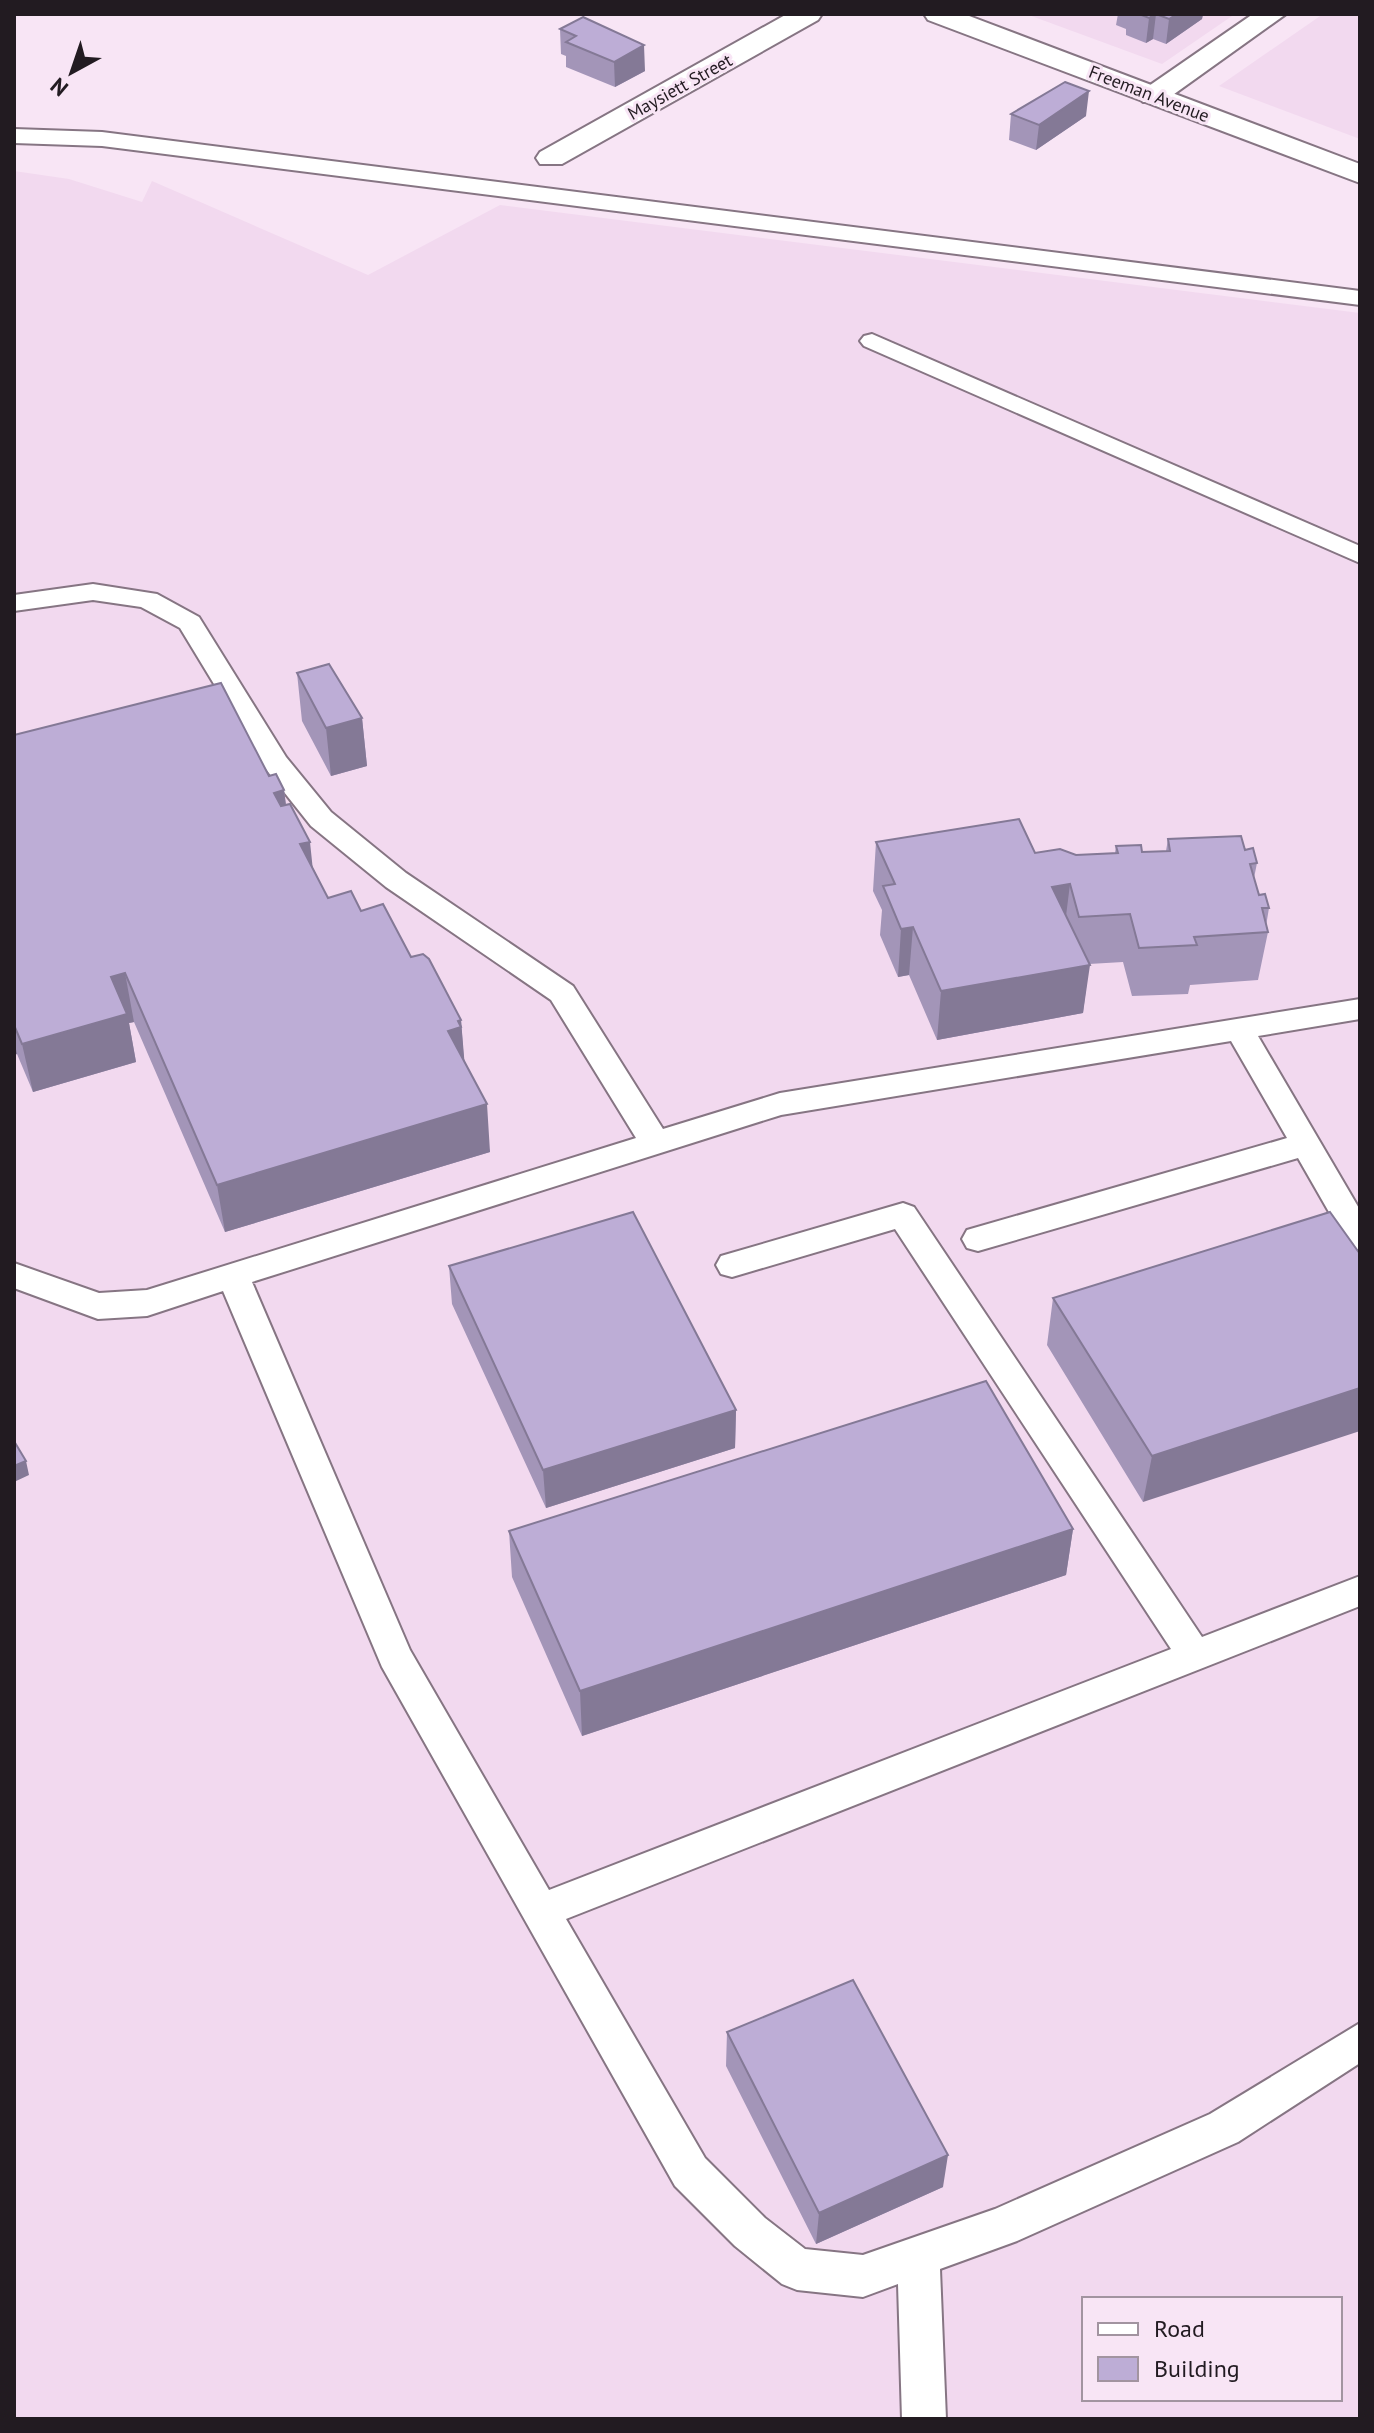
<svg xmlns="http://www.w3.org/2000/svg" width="1374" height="2433" viewBox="0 0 1374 2433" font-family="'PT Sans',sans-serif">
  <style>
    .built { fill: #f2d9ef; fill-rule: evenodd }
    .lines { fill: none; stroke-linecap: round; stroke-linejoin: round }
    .service-casing { stroke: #867583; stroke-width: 4 }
    .minor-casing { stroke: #867583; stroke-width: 4 }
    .tertiary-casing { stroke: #867583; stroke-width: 4 }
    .service { fill: #fff; fill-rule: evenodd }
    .minor { fill: #fff; fill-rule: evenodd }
    .tertiary { fill: #fff; fill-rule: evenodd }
    .wall { fill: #a395b8 }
    .shaded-wall { fill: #847996 }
    .building { fill: #bdadd6; stroke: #847996; stroke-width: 2 }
    .labels { text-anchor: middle; stroke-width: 6; stroke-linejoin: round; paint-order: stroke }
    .far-street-label { font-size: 18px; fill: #221b21; stroke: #f8e5f5 }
  </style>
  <rect width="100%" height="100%" fill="#f8e5f5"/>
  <!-- built -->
  <path class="built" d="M1026,14H1235L1162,64Z
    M1323,14H1360V139L1219,86Z
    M14,171L69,179L142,202L152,181L368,275L500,205L1360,313V2419H14ZM1084,2299H1340V2399H1084Z"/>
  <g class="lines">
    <!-- service casing -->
    <g class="service-casing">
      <path id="service" d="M14,129L102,132L1360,291V305L102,146L14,143Z
        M872,334L1360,546V563L864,346L860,341L864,336Z
        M93,584L157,594L199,617L286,757L331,812L406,873L573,986L663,1129L780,1093L1360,999V1019L1258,1036L1360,1210V1250L1349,1247L1298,1158L978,1251L967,1248L962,1239L967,1230L1287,1138L1231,1041L781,1115L252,1282L410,1650L549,1890L1171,1649L895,1229L732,1277L721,1274L716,1265L721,1256L903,1203L914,1207L1202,1637L1360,1576V1606L566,1919L705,2158L765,2218L805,2249L863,2255L995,2209L1210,2114L1360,2023V2063L1238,2142L1017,2241L940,2269L946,2419H902L898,2284L863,2297L797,2290L782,2284L735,2246L675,2186L382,1667L223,1291L147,1316L98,1319L14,1288V1263L99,1293L147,1290L636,1138L551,1000L386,887L311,826L265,768L180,628L141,607L93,600L14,611V595Z"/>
    </g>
    <!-- minor casing -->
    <g class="minor-casing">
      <path id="minor" d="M787,14H822L818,20L562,164H540L536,158L540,152Z
        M1253,14H1286L1163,102H1143L1138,96L1143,90Z"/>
    </g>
    <!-- tertiary casing -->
    <g class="tertiary-casing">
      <path id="tertiary" d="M924,14H964L1360,164V183L928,20Z"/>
    </g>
    <!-- service -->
    <use href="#service" class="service"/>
    <!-- minor -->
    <use href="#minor" class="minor"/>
    <!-- tertiary -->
    <use href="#tertiary" class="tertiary"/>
  </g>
  <!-- wall -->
  <path class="wall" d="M1118,14H1203L1202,19L1166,44L1153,39L1146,43L1126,35V29L1116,25Z
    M583,17L645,71L615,87L566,67V56L561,54L560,29Z
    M1011,114L1086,116L1036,150L1009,140Z
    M297,673L362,718L367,766L331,776L302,721Z
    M14,735L269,776L284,790L286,805L313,868L328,898L361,911L411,957L461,1020L464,1062L490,1152L225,1232L134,1022L129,1023L136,1062L33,1092L17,1054L14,1055Z
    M1168,839L1245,850L1257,863L1254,878L1259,895L1269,908L1266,926L1268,932L1258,980L1190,985L1188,994L1132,996L1123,962L1089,964L1083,1013L937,1040L909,975L898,977L880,935L882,910L873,891L876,842L1076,855L1115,853L1116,846L1142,852L1166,851Z
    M1330,1212L1143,1502L1047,1345L1053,1298Z
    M449,1266L736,1410L735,1448L546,1508L452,1304Z
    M1073,1529L1066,1575L582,1736L512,1577L509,1531Z
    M727,2032L943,2187L816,2244L726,2066Z"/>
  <!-- shaded-wall -->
  <path class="shaded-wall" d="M1156,14L1153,39L1146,43L1149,18Z
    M1177,14H1203L1202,19L1166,44L1169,19Z
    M644,45L645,71L615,87L614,62Z
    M1089,91L1086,116L1036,150L1039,125Z
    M362,718L367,766L331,776L326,728Z
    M284,790L290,838L274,793Z
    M310,842L315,890L300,844Z
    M1070,884L1064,932L1052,887Z
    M913,927L909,975L898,977L901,929Z
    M1090,965L1083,1013L937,1040L941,991Z
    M125,973L134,1022L129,1023L136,1062L33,1092L22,1044L111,977Z
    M461,1020L465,1068L448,1031L458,1021Z
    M14,1040L17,1054L14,1055Z
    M487,1104L490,1152L225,1232L217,1185Z
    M1360,1388V1431L1143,1502L1152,1456Z
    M736,1410L735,1448L546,1508L543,1470Z
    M26,1461L29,1475L14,1482V1466Z
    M1073,1529L1066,1575L582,1736L580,1691Z
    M948,2155L943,2187L816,2244L819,2213Z"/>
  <!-- building -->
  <path class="building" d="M1139,14H1155L1149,18Z
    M1156,14H1177L1169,19Z
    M583,17L644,45L614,62L566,42L576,36L560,29Z
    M1065,82L1089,91L1039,125L1011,114Z
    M329,664L362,718L326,728L297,673Z
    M221,683L269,776L276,774L284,790L274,793L281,806L290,804L310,842L300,844L328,898L351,891L361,911L383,904L411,957L423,954L429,959L461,1020L458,1021L461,1027L448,1031L487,1104L217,1185L125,973L111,977L127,1014L22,1044L14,1025V735Z
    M1019,819L1035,853L1060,849L1076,855L1118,853L1116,846L1141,845L1142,852L1170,851L1168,839L1241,836L1245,850L1253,848L1257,863L1250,864L1259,895L1265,894L1269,908H1262L1268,932L1194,937L1197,945L1139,948L1130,914L1079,917L1070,884L1052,887L1090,965L941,991L913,927L901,929L883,886L895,884L876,842Z
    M633,1212L736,1410L543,1470L449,1266Z
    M1330,1212L1360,1254V1388L1152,1456L1053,1298Z
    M986,1381L1073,1529L580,1691L509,1531Z
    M14,1441L26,1461L14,1466Z
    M853,1980L948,2155L819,2213L727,2032Z"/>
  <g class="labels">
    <!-- far-street labels -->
    <g class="far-street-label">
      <text transform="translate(680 87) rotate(-29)" y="6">Maysiett Street</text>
      <text transform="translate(1149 94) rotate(21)" y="6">Freeman Avenue</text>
    </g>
  </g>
  <!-- border -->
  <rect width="1374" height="2433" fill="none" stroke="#221b21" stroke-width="32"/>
  <!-- legend -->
  <rect x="1082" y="2297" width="260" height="104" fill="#f8e5f5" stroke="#a294a0" stroke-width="2"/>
  <rect x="1098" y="2323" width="40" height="12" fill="#ffffff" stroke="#a294a0" stroke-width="2"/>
  <text x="1154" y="2337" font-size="24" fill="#221b21">Road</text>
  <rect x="1098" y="2357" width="40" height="24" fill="#bdadd6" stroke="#a294a0" stroke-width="2"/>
  <text x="1154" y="2377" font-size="24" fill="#221b21">Building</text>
  <!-- north arrow -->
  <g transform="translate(72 72) rotate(220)" stroke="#f8e5f5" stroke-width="6" paint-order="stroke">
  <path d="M0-6L14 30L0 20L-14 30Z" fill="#221b21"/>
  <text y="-12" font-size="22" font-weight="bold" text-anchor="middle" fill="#221b21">N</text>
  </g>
</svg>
